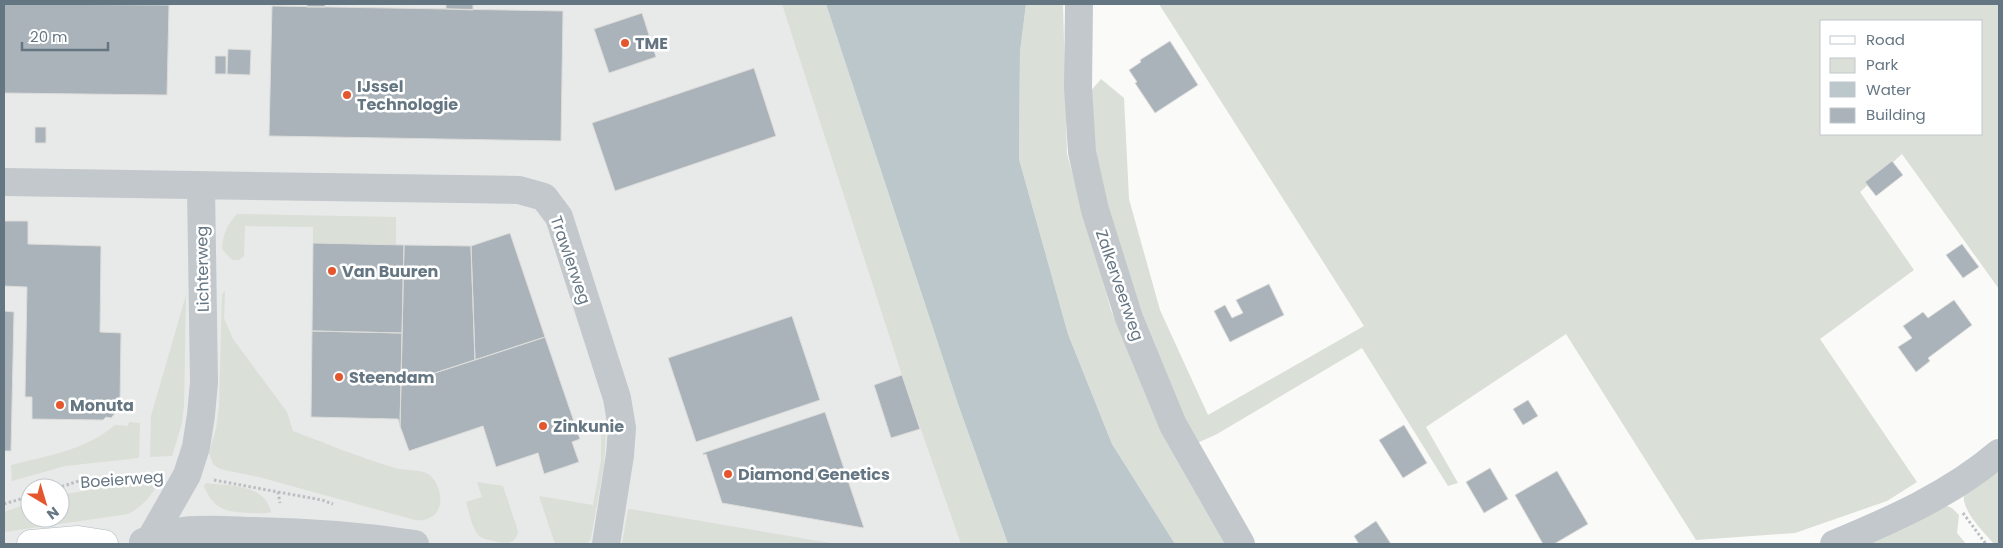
<svg xmlns="http://www.w3.org/2000/svg" width="2003" height="548" viewBox="0 0 2003 548" font-family="Poppins,sans-serif">
  <style>
    .built { fill: #e8e9e9; fill-rule: evenodd }
    .green { fill: #dadfd7; fill-rule: evenodd }
    .water { fill: #bbc7cb }
    .building { fill: #aab3b9; stroke: #dcdcda }
    .lines { fill: none; stroke-linecap: round; stroke-linejoin: round }
    .secondary-casing { stroke: #b3babf; stroke-width: 29 }
    .path { stroke: #bbbfc2; stroke-width: 3; stroke-dasharray: 2.5 2.5; stroke-linecap: butt }
    .street { stroke: #c3c8cc; stroke-width: 28 }
    .secondary { stroke: #fff; stroke-width: 28 }
    .poi-dot { fill: #e4572e; stroke: #fff; stroke-width: 2 }
    .labels { text-anchor: middle; stroke-width: 5; stroke-linejoin: round; paint-order: stroke }
    .poi-label { font-size: 16px; font-weight: bold; fill: #657683; stroke: #fff; text-anchor: start }
    .street-label { font-size: 16px; fill: #657683; stroke: #fff }
  </style>
  <rect width="100%" height="100%" fill="#fafaf8"/>
  <!-- built -->
  <path class="built" d="M4,4H794L1003,544H4ZM30,488H60V518H30Z"/>
  <!-- green -->
  <path class="green" d="M782,4H826L959,407L1008,544H961L902,375Z
    M1026,4H1063L1067,154L1111,310L1167,441L1228,544H1175L1112,444L1068,334L1019,159L1020,52Z
    M1159,4H1999V289L1902,154L1860,192L1914,270L1820,339L1917,482L1887,501L1795,533L1696,540L1566,334L1426,427L1458,483L1448,486L1362,348L1217,434L1193,445L1141,327L1097,175L1089,93L1101,79L1124,98L1129,199L1160,310L1208,415L1364,326ZM1822,21H1982V134H1822Z
    M237,214L396,217V245L313,243V227L245,226L244,256L239,260H232L222,249C223,234 227,225 237,214Z
    M225,291L224,318L233,339L287,412L293,431C327,444 361,458 395,468C405,471 417,469 426,473C439,479 445,502 436,513C431,519 423,521 415,520L259,477L220,469L213,464L209,453L216,429L219,407L222,294Z
    M186,295L184,405L182,423L172,456L150,457L151,416Z
    M129,422L140,423L139,458L65,466L12,481L11,465C47,456 86,450 115,425L128,426Z
    M601,429H606L604,465L591,538L587,544H555L539,496L593,505L601,461Z
    M1999,470V544H1994C1983,531 1961,511 1964,493Z
    M477,482L503,486L518,531C516,545 505,544 494,541C489,540 483,539 479,536C472,528 469,512 466,502L482,497Z
    M153,483L156,487C149,499 140,508 128,514L4,532V512L30,503V518H60V495L113,486Z
    M206,483C230,486 265,484 271,512C266,514 258,513 252,513C228,512 214,511 204,486Z
    M1944,505L1952,508L1959,515L1957,533L1966,544H1853Z
    M630,509L836,544H622L628,510Z"/>
  <!-- water -->
  <path class="water" d="M826,4H1026L1020,52L1019,159L1068,334L1112,444L1175,544H1008L959,407Z"/>
  <!-- building -->
  <path class="building" d="M4,4L169,5L167,95L4,93Z
    M307,4H325V7H307Z
    M446,4H473V10L446,9Z
    M272,6L563,11L561,141L269,136Z
    M642,13L656,57L609,73L594,29Z
    M1170,41L1198,85L1155,113L1135,83L1137,82L1129,70L1141,62L1140,60Z
    M228,49L251,50L250,75L227,74Z
    M215,56H226V74H215Z
    M754,68L776,136L615,191L592,123Z
    M35,127H46V143H35Z
    M1892,161L1903,175L1876,196L1865,182Z
    M4,221H28V244L101,246L100,332L121,333L120,404L117,407V411L111,418L106,417L103,420L32,419V397H25L27,287L4,286Z
    M510,233L545,337L475,360L471,246Z
    M313,243L404,245L402,333L312,331Z
    M1962,244L1979,267L1963,278L1946,255Z
    M404,245L471,246L475,360L401,384Z
    M1269,284L1284,315L1230,342L1214,311L1225,305L1232,318L1243,313L1236,300Z
    M1954,300L1972,325L1928,358L1930,361L1916,372L1898,347L1912,338L1903,326L1923,312L1928,318Z
    M4,311L14,312L11,451H4Z
    M792,316L820,400L696,442L668,358Z
    M312,331L402,333L400,426L398,419L311,417Z
    M545,337L580,439L572,442L579,462L544,474L538,453L496,467L483,426L409,451L400,426L401,384Z
    M902,375L920,429L891,438L874,385Z
    M1528,400L1538,416L1523,425L1513,409Z
    M825,412L864,528L722,503L706,454L703,455V453Z
    M1404,425L1427,463L1403,478L1379,440Z
    M1490,468L1508,499L1484,513L1466,482Z
    M1557,471L1588,524L1554,544H1543L1515,495Z
    M1376,521L1391,544H1359L1354,536Z"/>
  <g class="lines">
    <!-- secondary casing -->
    <g class="secondary-casing">
      <path id="secondary" d="M31,544L78,540L104,544"/>
    </g>
    <!-- path -->
    <path class="path" d="M214,480L278,492L280,503
      M57,488L79,481L153,477
      M278,492L322,500L333,504
      M4,504L30,496
      M1963,513L1986,544"/>
    <!-- street -->
    <path class="street" d="M1079,4L1078,87L1082,152L1095,210L1129,318L1173,425L1241,544
      M4,182L519,190L544,197L559,217L617,398L622,428L620,455L606,544
      M151,538L187,475L196,447L201,415L204,382L201,186
      M143,542C178,525 218,530 255,531C309,532 362,536 415,544
      M1834,544C1892,520 1951,494 1999,453"/>
    <!-- secondary -->
    <use href="#secondary" class="secondary"/>
  </g>
  <!-- markers -->
  <g class="poi-dot">
    <circle cx="625" cy="43" r="5"/>
    <circle cx="347" cy="95" r="5"/>
    <circle cx="332" cy="271" r="5"/>
    <circle cx="339" cy="377" r="5"/>
    <circle cx="60" cy="405" r="5"/>
    <circle cx="543" cy="426" r="5"/>
    <circle cx="728" cy="474" r="5"/>
  </g>
  <g class="labels">
    <!-- poi labels -->
    <g class="poi-label">
      <text x="635" y="49">TME</text>
      <text x="357" y="92">IJssel<tspan x="357" dy="18">Technologie</tspan></text>
      <text x="342" y="277">Van Buuren</text>
      <text x="349" y="383">Steendam</text>
      <text x="70" y="411">Monuta</text>
      <text x="553" y="432">Zinkunie</text>
      <text x="738" y="480">Diamond Genetics</text>
    </g>
    <!-- street labels -->
    <g class="street-label">
      <text transform="translate(571 260) rotate(71)" y="6">Trawlerweg</text>
      <text transform="translate(202 269) rotate(-91)" y="6">Lichterweg</text>
      <text transform="translate(1120 285) rotate(71)" y="6">Zalkerveerweg</text>
      <text transform="translate(122 479) rotate(-4)" y="6">Boeierweg</text>
    </g>
  </g>
  <!-- border -->
  <rect width="2003" height="548" fill="none" stroke="#657683" stroke-width="10"/>
  <!-- legend -->
  <rect x="1820" y="20" width="162" height="115" fill="#ffffff" stroke="#c1c8cd"/>
  <rect x="1830" y="36" width="25" height="8" fill="#ffffff" stroke="#c1c8cd"/>
  <text x="1866" y="45" font-size="15" fill="#657683">Road</text>
  <rect x="1830" y="58" width="25" height="15" fill="#dadfd7" stroke="#c1c8cd"/>
  <text x="1866" y="70" font-size="15" fill="#657683">Park</text>
  <rect x="1830" y="82" width="25" height="15" fill="#bbc7cb" stroke="#c1c8cd"/>
  <text x="1866" y="95" font-size="15" fill="#657683">Water</text>
  <rect x="1830" y="108" width="25" height="15" fill="#aab3b9" stroke="#c1c8cd"/>
  <text x="1866" y="120" font-size="15" fill="#657683">Building</text>
  <!-- north arrow -->
  <g transform="translate(45 503) rotate(142)"><circle r="24" fill="#ffffff" stroke="#c1c8cd"/>
  <path d="M0-4L9 19L0 12L-9 19Z" fill="#e4572e"/>
  <text y="-8" font-size="14" font-weight="bold" text-anchor="middle" fill="#657683">N</text>
  </g>
  <!-- scale -->
  <path d="M22 42v8h86v-8" fill="none" stroke="#657683" stroke-width="2.5"/>
  <text x="30" y="42" font-size="15" fill="#657683" stroke="#ffffff" stroke-width="4" paint-order="stroke">20 m</text>
</svg>
